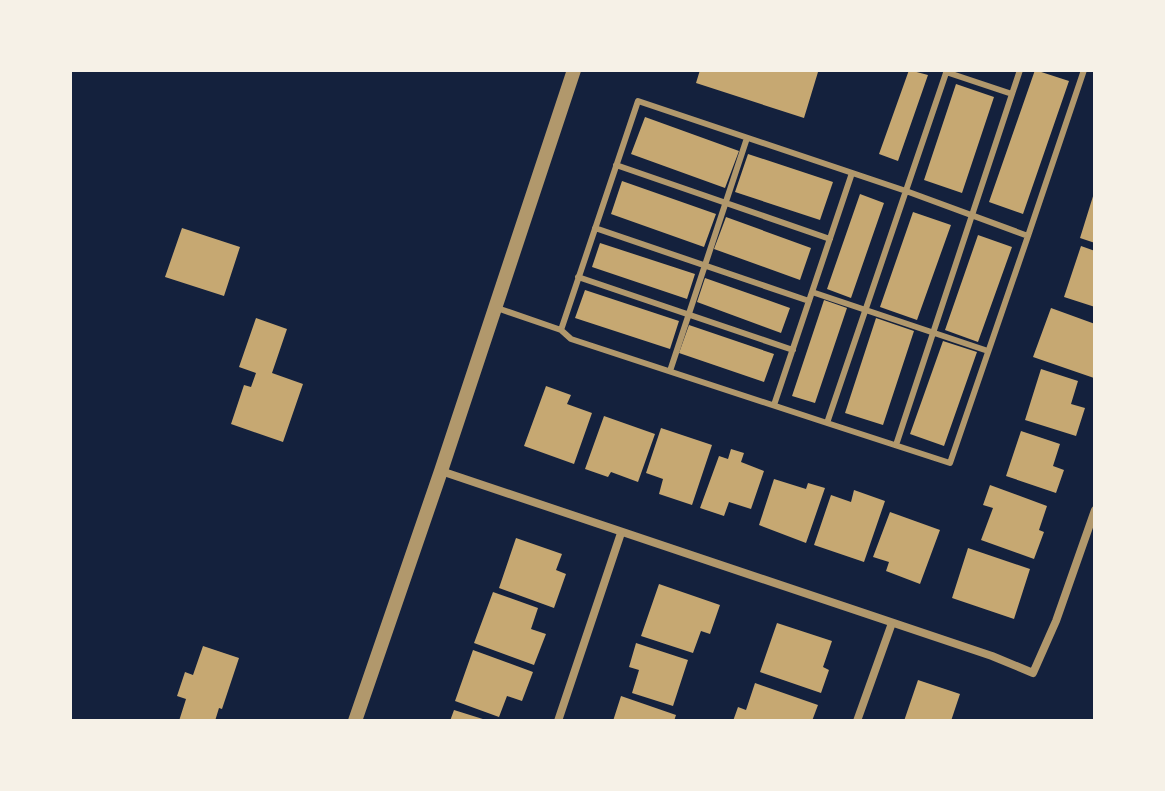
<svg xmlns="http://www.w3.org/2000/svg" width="1165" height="791" viewBox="0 0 1165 791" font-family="Barlow,sans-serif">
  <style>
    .building { fill: #c6a872 }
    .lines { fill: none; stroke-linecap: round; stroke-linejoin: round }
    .service { stroke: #b1986c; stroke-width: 6 }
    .minor { stroke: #b1986c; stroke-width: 8 }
    .tertiary { stroke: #b1986c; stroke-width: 14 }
  </style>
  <rect width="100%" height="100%" fill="#14213d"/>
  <!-- building -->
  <path class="building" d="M700,70H811L818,72L804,118L696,83Z
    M909,70L928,75L898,161L879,154Z
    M1035,70L1069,81L1023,214L989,202Z
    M956,84L994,97L962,193L924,180Z
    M645,117L739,151L725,188L631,154Z
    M748,154L833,182L820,220L735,192Z
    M622,181L716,214L704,247L611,214Z
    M1094,193H1095V243L1080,238Z
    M860,194L884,203L851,298L827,289Z
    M913,212L951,225L917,320L880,307Z
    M726,217L811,248L800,280L714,249Z
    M182,228L240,247L224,296L165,277Z
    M978,235L1012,247L978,342L945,330Z
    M600,243L695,274L687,299L592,267Z
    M1081,246L1095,251V307L1064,297Z
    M705,278L790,308L781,333L697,302Z
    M585,290L679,321L670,349L575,318Z
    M824,300L847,308L815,403L792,396Z
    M1051,308L1095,324L1094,378L1033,357Z
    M256,318L287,329L272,373L303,384L283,442L231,424L244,385L251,387L256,373L239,367Z
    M876,318L914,331L883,425L845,413Z
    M689,325L774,354L764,382L679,353Z
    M943,341L977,352L944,446L910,434Z
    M1041,369L1078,381L1071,404L1085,408L1076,436L1025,420Z
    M546,386L571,395L567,404L592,413L574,464L524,446Z
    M604,416L655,434L638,482L611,472L608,477L585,469Z
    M661,428L712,445L692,505L659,494L663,479L646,473Z
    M1021,431L1060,444L1053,466L1064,470L1056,493L1006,476Z
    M731,449L744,453L741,462L764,471L751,509L729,502L724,516L700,508L719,456L728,459Z
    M774,479L806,489L808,483L825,488L806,543L759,525Z
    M990,485L1047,506L1039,530L1044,532L1034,559L981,540L993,508L983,505Z
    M854,490L885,501L864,562L814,545L831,495L851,502Z
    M890,512L940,530L920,584L886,571L889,562L873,557Z
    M516,538L562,554L556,570L566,574L554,608L499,588Z
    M968,548L1030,569L1014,619L952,598Z
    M659,584L720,605L710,634L701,631L693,653L641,636Z
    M493,592L538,608L531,629L546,634L534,665L474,643Z
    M777,623L832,641L823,667L829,670L821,693L760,672Z
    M636,643L688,660L673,706L632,693L639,670L629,667Z
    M203,646L239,658L222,709L219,708L215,721H179L186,699L177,696L185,672L193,675Z
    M473,650L533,672L522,701L507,696L499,717L455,701Z
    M918,680L960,694L951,721H904Z
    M755,683L818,705L812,721H733L738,707L746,710Z
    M621,696L676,715L674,721H613Z
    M454,710L486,720V721H450Z"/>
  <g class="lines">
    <!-- service -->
    <path class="service" d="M947,70L827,423L571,339L561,330L638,101L906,191L1028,236L1084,70
      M946,72L1012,94
      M616,165L830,239
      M595,228L809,301
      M578,277L793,350
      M812,292L988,351
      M497,308L561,330
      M670,371L747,138
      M774,405L852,173
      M827,423L950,463L1028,236
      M896,445L1020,70"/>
    <!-- minor -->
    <path class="minor" d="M441,471L992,656L1033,673L1056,621L1095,510
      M558,721L621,533
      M857,721L892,623"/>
    <!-- tertiary -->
    <path class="tertiary" d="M355,721L441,471L574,70"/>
  </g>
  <!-- border -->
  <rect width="1165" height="791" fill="none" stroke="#f6f1e7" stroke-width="144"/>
</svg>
